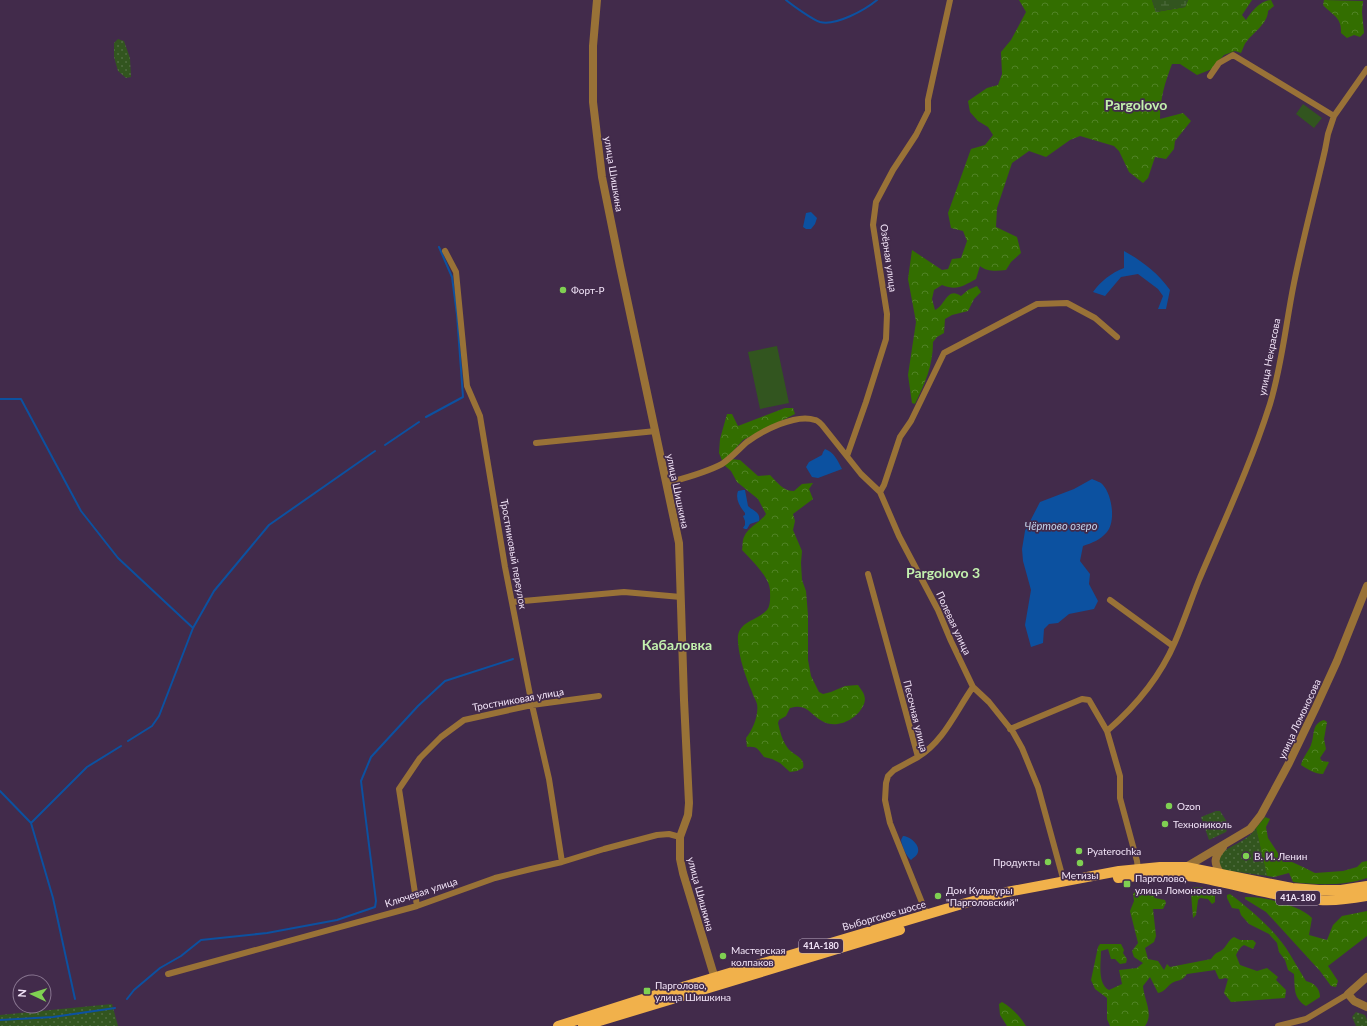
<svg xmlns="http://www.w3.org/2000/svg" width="1367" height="1026" viewBox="0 0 1367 1026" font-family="Lato,sans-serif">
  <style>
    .grass { fill: url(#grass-dots) }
    .forest { fill: url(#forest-crowns) }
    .wetland { fill: url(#wetland-marsh) }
    .park { fill: #32551f }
    .water { fill: #0c51a0 }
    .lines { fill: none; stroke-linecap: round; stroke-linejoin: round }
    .stream { stroke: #0c51a0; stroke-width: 2 }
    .minor { stroke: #997237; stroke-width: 6 }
    .tertiary { stroke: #997237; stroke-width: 8 }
    .primary { stroke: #f1b14b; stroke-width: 10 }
    .poi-dot { fill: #7fd052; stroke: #422b4b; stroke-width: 1.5 }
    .labels { text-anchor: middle; stroke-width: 3.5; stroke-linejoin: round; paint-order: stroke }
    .shield { fill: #422b4b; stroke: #bdacc4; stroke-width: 1 }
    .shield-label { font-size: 9px; font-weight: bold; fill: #f2e4f8 }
    .street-label { font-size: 10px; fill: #f2e4f8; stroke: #422b4b }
    .poi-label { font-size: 10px; fill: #f2e4f8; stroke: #422b4b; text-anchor: start }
    .water-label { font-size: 11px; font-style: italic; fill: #c3d3e9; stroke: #422b4b }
    .district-label { font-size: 14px; font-weight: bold; fill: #c3f1ae; stroke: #422b4b }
  </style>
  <defs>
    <pattern id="grass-dots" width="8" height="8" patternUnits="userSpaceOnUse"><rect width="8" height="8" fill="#32551f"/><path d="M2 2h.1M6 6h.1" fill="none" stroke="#506d40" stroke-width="1.8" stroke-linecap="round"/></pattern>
    <pattern id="forest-crowns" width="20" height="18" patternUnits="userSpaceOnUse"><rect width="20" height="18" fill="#336e00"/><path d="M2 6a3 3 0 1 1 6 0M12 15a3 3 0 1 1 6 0" fill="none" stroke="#518326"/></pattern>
    <pattern id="wetland-marsh" width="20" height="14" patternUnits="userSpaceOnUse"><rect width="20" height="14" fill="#32551f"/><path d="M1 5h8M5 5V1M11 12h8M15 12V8" fill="none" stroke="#506d40"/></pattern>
  </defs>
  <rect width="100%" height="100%" fill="#422b4b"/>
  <!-- grass -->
  <path class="grass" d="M118,39L124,41L130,58L131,77L126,78L118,71L114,57V43Z
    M1216,811H1220L1229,825L1226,832L1209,840L1201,817Z
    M1256,828L1267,876L1224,870L1219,866V856C1230,844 1246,843 1256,828Z
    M112,1004L118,1026H0V1015Z
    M1356,1012L1365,1015L1367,1020V1026H1356L1352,1017Z"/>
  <!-- forest -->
  <path class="forest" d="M1019,0H1152L1156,12L1185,7L1188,0H1252L1242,15L1246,20C1251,12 1261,0 1271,0L1274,6L1268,11C1268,23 1254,32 1247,41C1244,44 1243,49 1241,53L1235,51L1224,55L1212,69L1197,75L1180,64H1172C1165,82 1160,99 1160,119L1183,113L1191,121L1175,141L1174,149L1166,159L1155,157L1148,178L1143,183L1129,172L1119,151L1114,146L1080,136L1070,140L1046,157L1029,151L1012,163L997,208L996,227L1017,237L1021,253L1011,262L1006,270C997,271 987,272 980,266L976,279C963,286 957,291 942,285L934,290L932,299L935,310C945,306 947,286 961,296L968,290L977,286L981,292L974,299L968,311L952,315L945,319L944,333L937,337L933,342C933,366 925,383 915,404L912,403L908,375L916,322L908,279L912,250L942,270L948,269L952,259L961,258L967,241L963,231L951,228L948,213L971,149L985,145L993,135L988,127L978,121L970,112L968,101L987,88L998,85L1002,74L1001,52L1011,40L1026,12Z
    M1324,0L1363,1L1362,12L1364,33L1360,37L1354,35L1347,38L1341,33C1342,17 1332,15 1323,5Z
    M785,408H793L795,414L743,440L734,450L730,457L732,459L740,460L758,476L770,475C778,483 783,491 794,491L802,484L813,483L809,489L813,499L793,514L795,521L793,530L802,551L801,563L802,580L806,591L808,615V660L811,676L819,692L823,694L831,692L845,686L858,685C862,691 867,696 864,704C858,719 837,730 822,721C809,714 808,703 790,708L786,716L779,720L778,723C780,731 782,740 787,747C792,755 806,757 803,768L797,771L790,772L780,763L772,759L764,757C758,749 757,746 747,747L746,738C753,730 759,714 757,704C756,700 753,696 752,692C746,678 739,658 738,642C736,621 756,622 767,610C771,605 770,596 770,590C769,576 751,560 742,550C743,546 742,541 744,537C748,527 760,523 766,514L758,499L737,482L731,471L724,465L719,453L720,439L727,414H732L738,426Z
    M1324,720L1327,722L1324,739L1326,749L1320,758L1322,761L1329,762L1323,774C1315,774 1307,769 1301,765C1303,757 1308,752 1311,745C1315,735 1311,724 1324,720Z
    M1265,817L1270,819L1266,827L1268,838L1284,862H1292L1303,867L1315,873L1343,871L1357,867L1362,862L1367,861V878C1344,886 1317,885 1293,882L1289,873L1274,877L1267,876L1256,828Z
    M1193,887H1200L1214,891L1215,894V902L1212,904L1208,899L1200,898L1198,900L1196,915L1193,918L1191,893Z
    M1137,889H1149L1155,898L1165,900L1166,903L1163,909H1153L1156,936L1154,942L1145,948L1148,959L1158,961L1164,970L1167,964L1170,967L1211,959C1217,951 1216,954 1222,950C1227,946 1228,940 1234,937L1240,940H1253L1256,943L1253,949L1244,945C1240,947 1238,951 1236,955L1240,965L1257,971L1267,968L1278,977L1276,980L1286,990L1285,998L1231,1002L1224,993L1228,979L1225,978L1222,979H1219L1215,970L1187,974C1181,982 1180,979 1172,983C1166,987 1166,991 1158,993L1150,977L1143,986C1144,1000 1154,1014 1145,1026H1110L1107,1019V998L1095,989L1091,980L1098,947L1100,944H1121L1124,950L1123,953L1127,959L1126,963L1120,964L1115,959H1111L1108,949L1101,951C1101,962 1097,984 1109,990L1122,984L1119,970L1137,968L1143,963L1134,957L1132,951L1138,943L1130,911L1134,901L1133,894Z
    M1230,894C1249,908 1273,929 1286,948C1293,959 1299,970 1306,981C1314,983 1320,988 1320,997L1306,1006C1293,998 1295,988 1294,974L1288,970L1285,960L1279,952L1277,943L1269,934L1249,924L1241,915L1239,909L1232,908L1227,898V895Z
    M1245,897C1262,896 1300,905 1312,918L1309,935L1327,940L1333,925L1342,916L1367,911V936L1328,966L1338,981L1336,987L1331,986L1320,971L1266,912L1245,899Z
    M1002,1002C1012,1008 1020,1016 1026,1026H1007L1000,1015L999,1004Z"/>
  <!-- wetland -->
  <path class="wetland" d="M1152,0H1188L1185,7L1156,12Z"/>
  <!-- park -->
  <path class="park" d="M1303,104L1322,118L1314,128L1296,114Z
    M777,346L789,403L760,409L748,352Z"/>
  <!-- water -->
  <path class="water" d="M811,212L817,218L815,224L811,229H806L803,227L806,213Z
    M1124,251C1142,261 1158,273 1170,290L1166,309H1158L1163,296L1158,289L1138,274L1121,277L1105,296L1093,292C1101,281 1111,273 1124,268Z
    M825,449C834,452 838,461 842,469L818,478L812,477L806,467L809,462L822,455L823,452Z
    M1092,479C1096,481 1101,482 1103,485C1112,495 1116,521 1107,532C1100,540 1092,543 1083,546L1080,561L1090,574L1089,584L1098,601L1094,609L1069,614L1058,623L1049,624L1044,629L1043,643L1031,647L1025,625L1031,590L1023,561L1022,549L1025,531L1040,502L1074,489Z
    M743,490H745L748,506C753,511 761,512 759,521L750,524L747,529H745L743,528L745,525V521L743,516L745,515V513C740,507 735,499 738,491Z
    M903,836C909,836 920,844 918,852C917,856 914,857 911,860C906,856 902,846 901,840Z"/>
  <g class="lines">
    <!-- stream -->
    <path class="stream" d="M786,0C792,5 813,20 820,22C836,26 865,10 877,0
      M0,399H21L81,511L118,558L193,628
      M426,417L463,397L457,315L452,277L439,247
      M385,445L419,422
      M128,741L152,726L159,716L193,628L214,591L269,525L375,451
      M0,791L31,823L53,898L75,999
      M31,823L87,767L121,746
      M127,999L134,990L160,968L181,956L201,940L267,933L310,925L337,920L375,907L376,901L361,781L371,757L418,706L445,681L513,659
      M0,1020L53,1017L115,1008"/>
    <!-- minor -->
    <path class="minor" d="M1210,76L1219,63L1233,55L1334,116
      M445,251L456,272L467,386L480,416L505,567L532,705L549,779L562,862
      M536,443L656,431
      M847,456L866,402L886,339L887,314L873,225L876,202L893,170L916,135L928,111V100L950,0
      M667,483C685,478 705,473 722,464C731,458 739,449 747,442C762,431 796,413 815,420C817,420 820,423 822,425L861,474L880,492
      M868,574L918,757L894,770L888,776L886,783L885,800L890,823L927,915
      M1110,600L1173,646
      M512,602L624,592L681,597
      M1010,729L1082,699L1089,700L1107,731L1120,776V798L1137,861L1138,869
      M1107,731C1136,706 1160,677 1175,642C1184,621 1191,600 1199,580C1224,521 1251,464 1270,404C1282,365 1286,322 1294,283C1303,238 1315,194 1325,150L1328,134L1334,116L1367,69
      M918,757C944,741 956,711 973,687
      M1064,882L1038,787L1022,748L1013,732L989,702L973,687L951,641L938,610L899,536L880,492L884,485L900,437L911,421L944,353L1037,304L1067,303L1095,318L1117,337
      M417,906L399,789L420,758L441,737L464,720L532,705L599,696
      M168,974L417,906L495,878L531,869L562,862L604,849L657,835L669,834L680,837
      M1278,1026L1306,1019L1348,994"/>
    <!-- tertiary -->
    <path class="tertiary" d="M597,0L593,46V102L602,177L620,266L679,543L684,700L689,803L688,815L680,837V859L683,873L716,982
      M1186,867L1250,829L1261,815L1289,763L1316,707L1337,661L1367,586
      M1221,874C1213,863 1214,857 1223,847
      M1367,977L1348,994L1354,1001L1367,1007"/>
    <!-- primary -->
    <path class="primary" d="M1118,878C1144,875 1170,873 1196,877C1237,884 1277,898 1319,900C1335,901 1351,899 1367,896
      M558,1026L649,997L962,904L1007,892L1119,871L1160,867H1186L1292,888L1319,890H1341L1367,886
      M583,1026L900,930"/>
  </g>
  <!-- markers -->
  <g class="poi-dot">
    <circle cx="563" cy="290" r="4"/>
    <circle cx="1169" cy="806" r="4"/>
    <circle cx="1165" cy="824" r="4"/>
    <circle cx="1079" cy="851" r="4"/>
    <circle cx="1246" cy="856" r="4"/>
    <circle cx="1048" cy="862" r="4"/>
    <circle cx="1080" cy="863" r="4"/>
    <rect x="1123" y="880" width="8" height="8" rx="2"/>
    <circle cx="938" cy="896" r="4"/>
    <circle cx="723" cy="956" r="4"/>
    <rect x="643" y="987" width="8" height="8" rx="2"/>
  </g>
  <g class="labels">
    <!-- shield labels -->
    <g class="shield">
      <rect x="1276" y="891" width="44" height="14" rx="3"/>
      <rect x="799" y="939" width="44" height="14" rx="3"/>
    </g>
    <g class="shield-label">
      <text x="1298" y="901">41А-180</text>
      <text x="821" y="949">41А-180</text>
    </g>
    <!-- street labels -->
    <g class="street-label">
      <text transform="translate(614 174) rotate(81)" y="4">улица Шишкина</text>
      <text transform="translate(889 258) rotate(82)" y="4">Озёрная улица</text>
      <text transform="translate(1269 357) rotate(-79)" y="4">улица Некрасова</text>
      <text transform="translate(678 491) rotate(78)" y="4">улица Шишкина</text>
      <text transform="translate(514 554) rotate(80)" y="4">Тростниковый переулок</text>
      <text transform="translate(954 623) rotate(65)" y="4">Полевая улица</text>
      <text transform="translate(518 699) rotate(-10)" y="4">Тростниковая улица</text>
      <text transform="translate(916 716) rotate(76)" y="4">Песочная улица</text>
      <text transform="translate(1299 719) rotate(-65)" y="4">улица Ломоносова</text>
      <text transform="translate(421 892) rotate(-18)" y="4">Ключевая улица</text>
      <text transform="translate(701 894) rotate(75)" y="4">улица Шишкина</text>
      <text transform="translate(884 915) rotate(-16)" y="4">Выборгское шоссе</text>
    </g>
    <!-- poi labels -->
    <g class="poi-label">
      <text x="571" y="294">Форт-Р</text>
      <text x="1177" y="810">Ozon</text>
      <text x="1173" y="828">Технониколь</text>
      <text x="1087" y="855">Pyaterochka</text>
      <text x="1254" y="860">В. И. Ленин</text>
      <text x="1040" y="866" text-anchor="end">Продукты</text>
      <text x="1080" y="879" text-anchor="middle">Метизы</text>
      <text x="1135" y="882">Парголово,<tspan x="1135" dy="12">улица Ломоносова</tspan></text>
      <text x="946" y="894">Дом Культуры<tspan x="946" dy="12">"Парголовский"</tspan></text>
      <text x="731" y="954">Мастерская<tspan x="731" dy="12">колпаков</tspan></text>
      <text x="655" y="989">Парголово,<tspan x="655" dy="12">улица Шишкина</tspan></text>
    </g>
    <!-- water labels -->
    <g class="water-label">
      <text x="1061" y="530">Чёртово озеро</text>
    </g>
    <!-- district labels -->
    <g class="district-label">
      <text x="1136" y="110">Pargolovo</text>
      <text x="943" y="578">Pargolovo 3</text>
      <text x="677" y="650">Кабаловка</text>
    </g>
  </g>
  <!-- north arrow -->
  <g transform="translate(32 994) rotate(274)"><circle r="19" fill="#422b4b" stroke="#887590"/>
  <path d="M0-3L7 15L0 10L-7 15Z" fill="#7fd052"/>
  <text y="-6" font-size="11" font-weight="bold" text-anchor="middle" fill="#f2e4f8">N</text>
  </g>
</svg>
